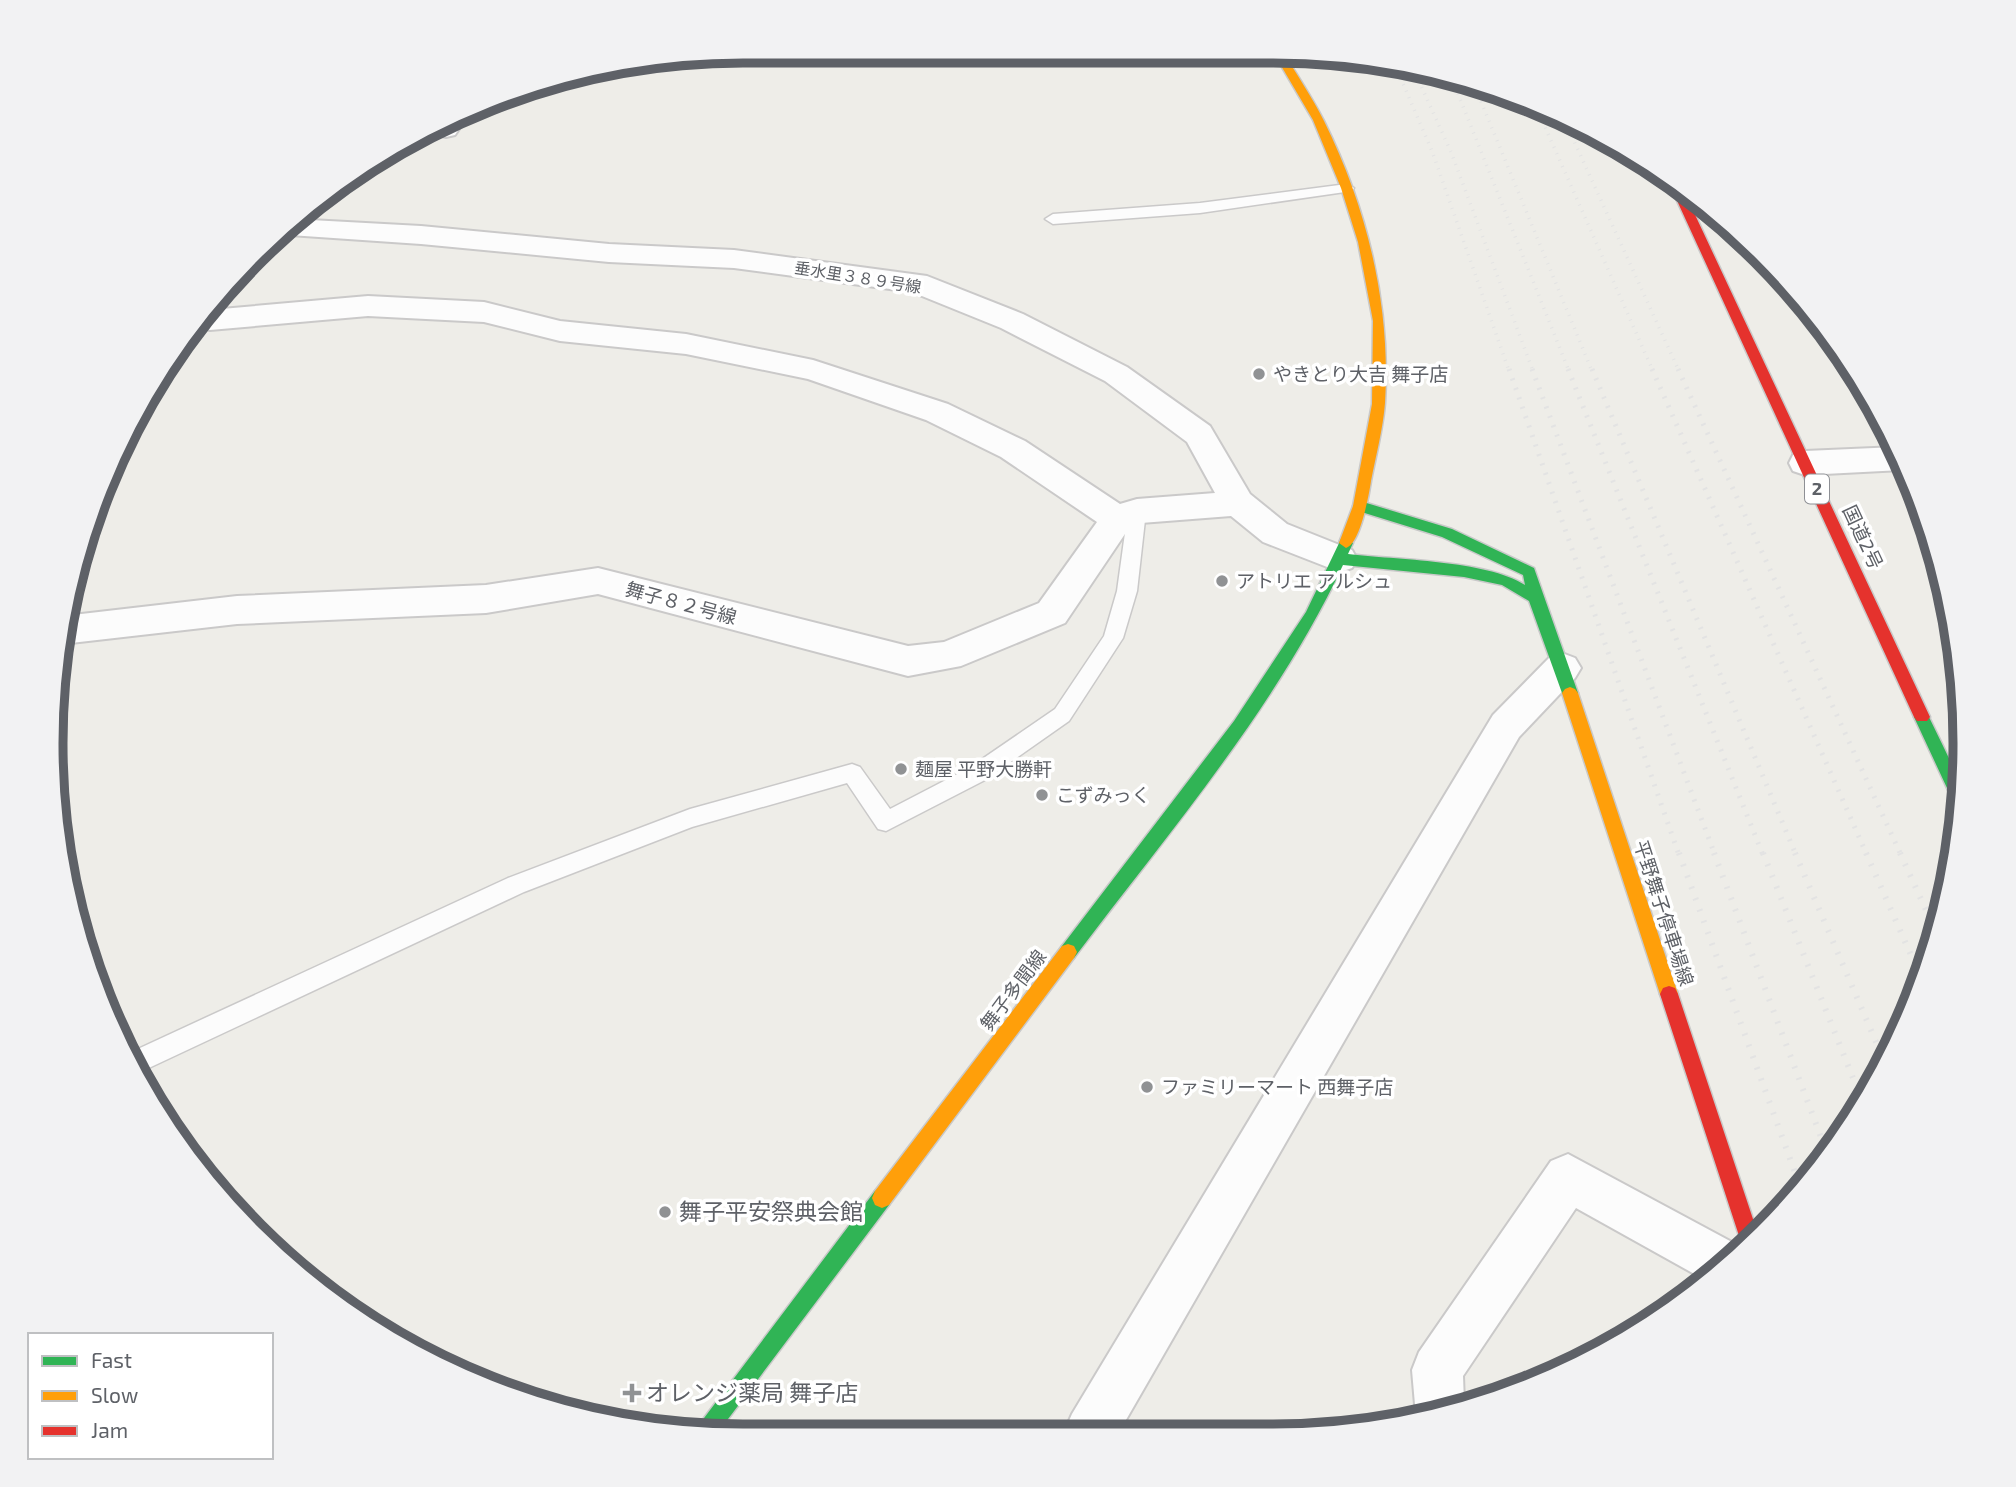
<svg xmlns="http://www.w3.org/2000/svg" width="2016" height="1487" viewBox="0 0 2016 1487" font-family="'Exo 2','Noto Sans JP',sans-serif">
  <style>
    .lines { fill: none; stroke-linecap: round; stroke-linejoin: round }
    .lane-casing { stroke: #cac9c9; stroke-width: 3 }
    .street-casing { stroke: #cac9c9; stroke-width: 4 }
    .fast-casing { stroke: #c9c9c9; stroke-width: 3 }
    .slow-casing { stroke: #c9c9c9; stroke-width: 3 }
    .jam-casing { stroke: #c9c9c9; stroke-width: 3 }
    .lane { fill: #fcfcfc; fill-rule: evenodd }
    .street { fill: #fcfcfc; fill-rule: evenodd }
    .fast { fill: #30b455; fill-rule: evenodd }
    .slow { fill: #ff9f0a; fill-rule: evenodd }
    .jam { fill: #e5322d; fill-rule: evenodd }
    .rail-far2 { stroke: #e3e3e3; stroke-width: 3.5; stroke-dasharray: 1 6; stroke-linecap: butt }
    .rail-far1 { stroke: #e3e3e3; stroke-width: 5; stroke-dasharray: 2 8; stroke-linecap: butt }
    .rail { stroke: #e3e3e3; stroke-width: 6; stroke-dasharray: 2 10; stroke-linecap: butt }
    .poi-dot { fill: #909294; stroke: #fff; stroke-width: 2.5 }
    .labels { text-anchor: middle; stroke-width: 7; stroke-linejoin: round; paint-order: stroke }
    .far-street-label { font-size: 16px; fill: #5e6167; stroke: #fff }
    .shield { fill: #fff; stroke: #8e9095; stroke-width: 2 }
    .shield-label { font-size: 18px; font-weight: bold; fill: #5e6167 }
    .poi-label { font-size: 19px; fill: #5e6167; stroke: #fff; text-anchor: start }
    .street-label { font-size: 19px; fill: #5e6167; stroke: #fff }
    .near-poi-label { font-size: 23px; fill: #5e6167; stroke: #fff; text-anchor: start }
    .rim { fill: none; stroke: #5e6167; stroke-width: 9 }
  </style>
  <rect width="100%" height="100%" fill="#eeede8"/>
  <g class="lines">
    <!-- lane casing -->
    <g class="lane-casing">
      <path id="lane" d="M1347,184L1354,188L1352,191L1200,213L1053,224L1045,219L1053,214L1200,203Z
        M1137,504L1144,506L1146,511L1137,591L1123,638L1069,721L985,780L886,831L878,829L847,783L692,827L524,892L136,1074L127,1054L508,878L690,809L852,764L860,767L890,809L969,768L1055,709L1104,636L1117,591L1128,511L1130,506Z"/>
    </g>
    <!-- street casing -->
    <g class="street-casing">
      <path id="street" d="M449,122L455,123L459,129L455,135L446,137L425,132Z
        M292,219L421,226L609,244L734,250L927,276L1023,314L1127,367L1210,426L1250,494L1287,524L1352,550L1357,559L1352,568L1340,572L1263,542L1231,516L1141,523L1129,528L1065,623L961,666L908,676L598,594L486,613L237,624L62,644L64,616L237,596L486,585L598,568L908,646L944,642L1039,603L1097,522L1001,457L926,420L808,379L686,354L560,341L484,322L368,316L210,330L199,327L198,324L210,310L368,296L484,302L560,321L686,334L813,360L948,404L1025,441L1120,504L1137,499L1215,493L1187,442L1105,381L1001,328L912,292L734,268L609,262L421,244L275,234Z
        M1897,447L1906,469L1902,470L1805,475L1793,471L1789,463L1793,455L1805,451Z
        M1562,653L1575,658L1581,668L1575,678L1519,737L1119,1432H1064L1072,1414L1493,715L1549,658Z
        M1568,1154L1743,1248L1707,1281L1576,1208L1463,1376L1464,1403L1416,1416L1412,1370L1419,1352L1551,1161Z"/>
    </g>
    <!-- fast casing -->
    <g class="fast-casing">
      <path id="fast" d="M1360,501L1452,529L1534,568L1578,693L1575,697H1565L1562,693L1529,601L1502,585L1464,577L1343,565C1276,708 1169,832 1074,958L1068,960L1062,958L1059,952L1062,946L1234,721L1306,612L1341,539L1346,538L1353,543L1348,554C1396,560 1486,560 1525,585L1523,575L1442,537L1355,510L1353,506Z
        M1922,711L1927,713L1961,783L1960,805L1954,803L1914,717L1917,713Z
        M882,1188L889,1191L892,1198L889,1205L716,1435L692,1434L875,1191Z"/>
    </g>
    <!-- slow casing -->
    <g class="slow-casing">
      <path id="slow" d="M1273,52H1283C1297,75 1312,97 1324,121C1367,208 1391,305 1385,403C1383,429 1376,455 1371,481C1369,495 1360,544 1346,548L1339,543L1353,506L1372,404L1373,321L1358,242L1341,188L1313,120Z
        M1570,687L1575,689L1578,693L1678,994L1675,1000L1669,1002L1663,1000L1660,994L1562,693L1565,689Z
        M1068,944L1074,946L1077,952L1074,958L889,1205L882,1208L875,1205L872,1198L875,1191L1062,946Z"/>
    </g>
    <!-- jam casing -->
    <g class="jam-casing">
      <path id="jam" d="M1671,178L1683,189L1930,717L1927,721H1917L1914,717L1668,181Z
        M1669,986L1675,988L1678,994L1758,1234L1743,1248L1660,994L1663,988Z"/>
    </g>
    <!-- lane -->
    <use href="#lane" class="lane"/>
    <!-- street -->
    <use href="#street" class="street"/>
    <!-- fast -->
    <use href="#fast" class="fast"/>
    <!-- slow -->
    <use href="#slow" class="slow"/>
    <!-- jam -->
    <use href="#jam" class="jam"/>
    <!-- rail-far2 -->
    <path class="rail-far2" d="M1395,65L1432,151L1509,371
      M1413,68L1451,152L1533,371
      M1450,74L1569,371
      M1473,82L1592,371
      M1534,102L1653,371
      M1563,117L1679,371"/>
    <!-- rail-far1 -->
    <path class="rail-far1" d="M1509,369L1679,855
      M1532,369L1715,855
      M1568,369L1763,855
      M1592,369L1796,855
      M1652,369L1867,855
      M1678,369L1901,855"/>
    <!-- rail -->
    <path class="rail" d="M1679,853L1801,1189
      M1714,853L1827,1153
      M1763,853L1863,1103
      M1795,853L1885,1063
      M1866,853L1922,980
      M1900,853L1936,932"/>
  </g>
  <!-- markers -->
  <g class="poi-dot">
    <circle cx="1259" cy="374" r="7"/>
    <circle cx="1222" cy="581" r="7"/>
    <circle cx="901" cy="769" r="7"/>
    <circle cx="1042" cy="795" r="7"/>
    <circle cx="1147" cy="1087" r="7"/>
    <circle cx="665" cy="1212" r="7"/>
    <path d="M628.5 1382.5h7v7h7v7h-7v7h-7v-7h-7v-7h7z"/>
  </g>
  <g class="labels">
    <!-- far-street labels -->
    <g class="far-street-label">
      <text transform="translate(858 277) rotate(9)" y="6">垂水里３８９号線</text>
    </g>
    <!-- shield labels -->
    <rect class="shield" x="1805" y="474.5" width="24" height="29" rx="5"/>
    <g class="shield-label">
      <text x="1817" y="495">2</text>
    </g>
    <!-- poi labels -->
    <g class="poi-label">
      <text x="1273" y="381">やきとり大吉 舞子店</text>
      <text x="1236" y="588">アトリエ アルシュ</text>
      <text x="915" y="776">麺屋 平野大勝軒</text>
      <text x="1056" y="802">こずみっく</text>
      <text x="1161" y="1094">ファミリーマート 西舞子店</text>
    </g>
    <!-- street labels -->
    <g class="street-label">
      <text transform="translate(1863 537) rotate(65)" y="7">国道2号</text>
      <text transform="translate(681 603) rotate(15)" y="7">舞子８２号線</text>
      <text transform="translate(1664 913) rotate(72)" y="7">平野舞子停車場線</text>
      <text transform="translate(1013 990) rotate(-53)" y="7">舞子多聞線</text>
    </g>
    <!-- near-poi labels -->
    <g class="near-poi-label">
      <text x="679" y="1220">舞子平安祭典会館</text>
      <text x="646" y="1401">オレンジ薬局 舞子店</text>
    </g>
  </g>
  <!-- crop -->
  <path d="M0 0H2016V1487H0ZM743 63H1273A680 680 0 0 1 1953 743V744A680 680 0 0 1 1273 1424H743A680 680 0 0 1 63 744V743A680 680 0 0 1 743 63Z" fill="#f2f2f3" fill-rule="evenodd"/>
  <path class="rim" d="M743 63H1273A680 680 0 0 1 1953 743V744A680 680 0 0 1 1273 1424H743A680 680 0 0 1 63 744V743A680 680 0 0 1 743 63Z"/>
  <!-- legend -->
  <rect x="28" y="1333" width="245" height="126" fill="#ffffff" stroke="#bfc0c2" stroke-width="2"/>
  <rect x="42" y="1356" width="35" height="10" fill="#30b455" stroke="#bfc0c2" stroke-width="2"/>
  <text x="91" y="1368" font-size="21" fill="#5e6167">Fast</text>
  <rect x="42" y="1391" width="35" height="10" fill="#ff9f0a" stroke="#bfc0c2" stroke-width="2"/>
  <text x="91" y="1403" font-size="21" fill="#5e6167">Slow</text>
  <rect x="42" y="1426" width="35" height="10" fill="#e5322d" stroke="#bfc0c2" stroke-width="2"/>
  <text x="91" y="1438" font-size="21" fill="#5e6167">Jam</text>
</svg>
